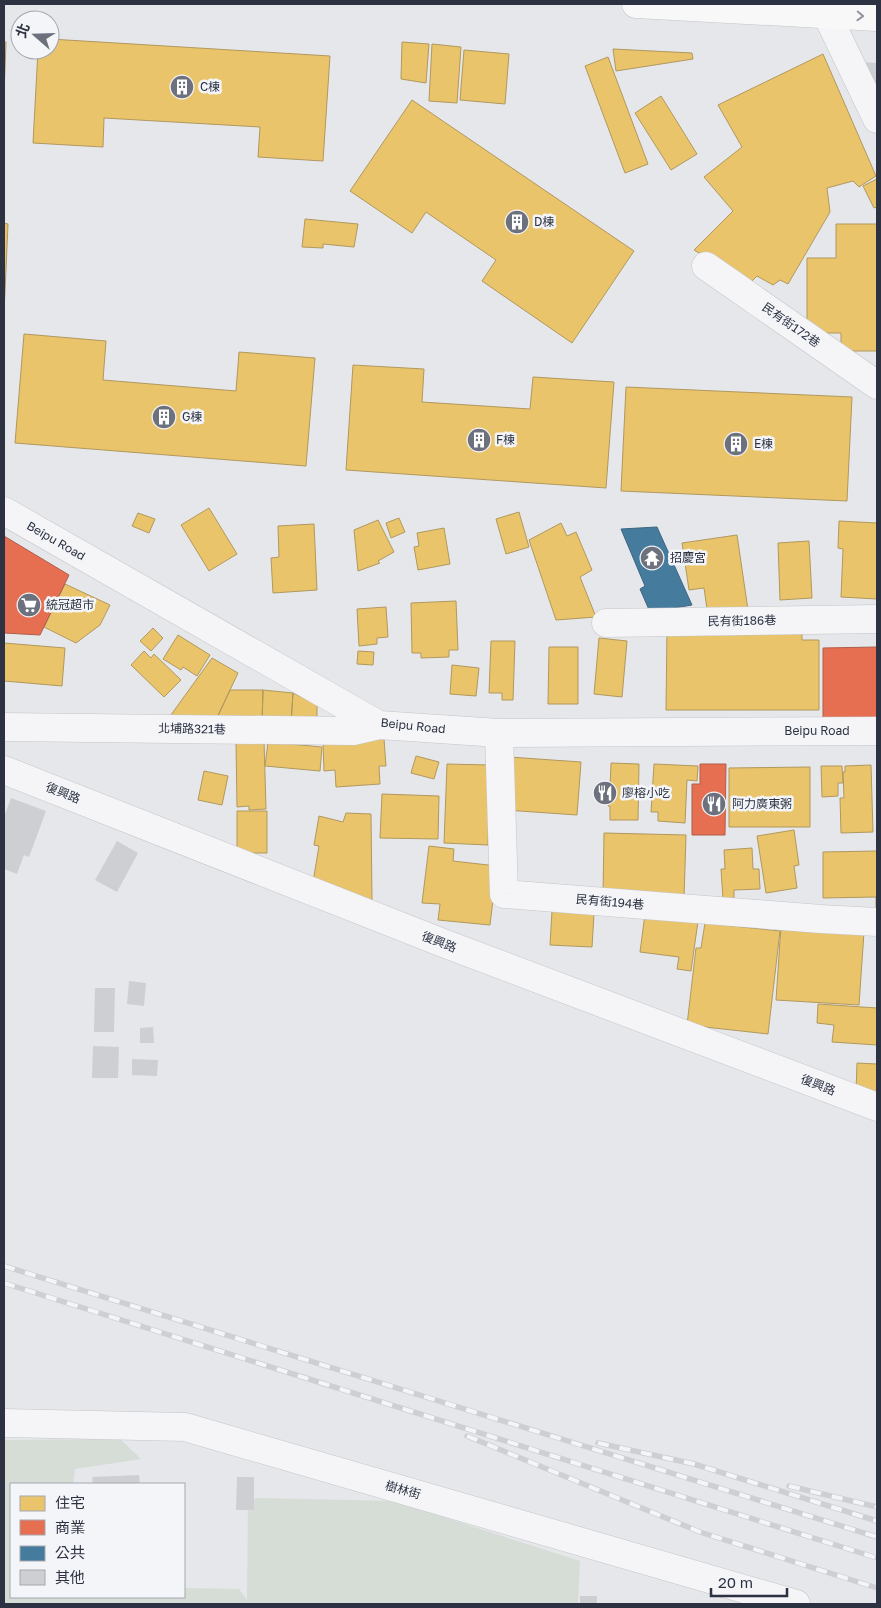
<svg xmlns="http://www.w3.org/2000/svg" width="881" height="1608" viewBox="0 0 881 1608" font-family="'Golos Text','Noto Sans TC',sans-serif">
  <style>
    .green { fill: #d5ddd6 }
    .homes { fill: #e9c46a; stroke: #b1985e }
    .shops { fill: #e76f51; stroke: #af5d4c }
    .public { fill: #457b9d; stroke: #3e6582 }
    .building { fill: #cecfd2 }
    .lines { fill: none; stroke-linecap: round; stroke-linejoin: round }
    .minor-casing { stroke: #c3c5c8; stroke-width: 29 }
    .major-casing { stroke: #c2c4c7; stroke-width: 29 }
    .minor { stroke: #f5f5f7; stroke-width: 28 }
    .major { stroke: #f8f8f8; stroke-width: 28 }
    .rail-casing { stroke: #cecfd2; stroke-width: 5.5 }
    .rail { stroke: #f4f5f8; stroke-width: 4; stroke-dasharray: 11; stroke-linecap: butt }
    .oneway { stroke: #92959d }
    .labels { text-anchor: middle; stroke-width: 5; stroke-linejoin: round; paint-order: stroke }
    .poi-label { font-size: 12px; fill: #2d3242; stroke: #f4f5f8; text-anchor: start }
    .street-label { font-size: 12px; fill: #2d3242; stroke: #f4f5f8 }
  </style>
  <rect width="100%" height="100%" fill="#e5e7ea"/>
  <!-- green -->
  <path class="green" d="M120,1439L141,1459L75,1469L73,1484H11V1597H184V1588L239,1589L247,1600L248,1503L256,1498L393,1501L580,1561L578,1604H4V1440Z"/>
  <!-- homes -->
  <path class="homes" d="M50,39L330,56L323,161L258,157L260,127L104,118L103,147L33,143L38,50H50Z
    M4,42H6L4,95Z
    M402,42L429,44L426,83L401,79Z
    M432,44L461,47L457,103L429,101Z
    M613,49L692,53L693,59L616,71Z
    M464,50L509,54L505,104L460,100Z
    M823,54L876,176L859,187L853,181L827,188L830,212L788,284L780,280L773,285L757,276L751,282L694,250L733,211L704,177L742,147L718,105Z
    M608,57L648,164L625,173L585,66Z
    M661,96L697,154L671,170L635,113Z
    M412,100L634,251L572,343L482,281L496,260L426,212L412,233L350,191Z
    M877,179V207L874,208L863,186Z
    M305,219L358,224L354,247L323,244V248L302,247Z
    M4,223L8,224L4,314Z
    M836,224H877V351H841V333H807V258H836Z
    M24,334L106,341L103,380L236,391L239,352L315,358L306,466L15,443Z
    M353,365L424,369L422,402L530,409L533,377L614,382L606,488L346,470Z
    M626,387L852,397L847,501L621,491Z
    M209,508L237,554L209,571L181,525Z
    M519,512L529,547L506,554L496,519Z
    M138,513L155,519L149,533L132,526Z
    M399,518L405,532L391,538L386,523Z
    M378,520L394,552L378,561L380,563L358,571L354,530Z
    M839,521L877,523V599L841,597L843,549L838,548Z
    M561,523L567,536L576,532L592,570L580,577L596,617L556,620L529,540Z
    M314,524L317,590L273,593L271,558L279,557L278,526Z
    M444,528L450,564L418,570L414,547L419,546L417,533Z
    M737,535L748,610L708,616L704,588L689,590L682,543Z
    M809,541L812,598L780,600L778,543Z
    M65,584L110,605L100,625L76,643L44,627Z
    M456,601L458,650H449V657L421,658V653H412L411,603Z
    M386,607L388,637L377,638V644L359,646L357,609Z
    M153,628L163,638L151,651L140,641Z
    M667,629L802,630V640H819V710H666Z
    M178,635L210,655L197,676L183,667L181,670L163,659Z
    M599,638L627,641L622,697L594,694Z
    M491,641H515L513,700H502V693H489Z
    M4,643L65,648L62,686L4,681Z
    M549,647H578V704H548Z
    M144,651L151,658L154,654L181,680L164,697L131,665Z
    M358,651L374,652L373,665L357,664Z
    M212,658L238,673L215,722L168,719Z
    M452,665L479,668L476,696L450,694Z
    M230,690H263L262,723L215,722Z
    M263,690L293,693L291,724L262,723Z
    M293,693L317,704V725L291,724Z
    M384,739L386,766H379L380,784L336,787L335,770L324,771L323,743Z
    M264,740L266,809L249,810V806L237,807L236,741Z
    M268,742L322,747L320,771L265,766Z
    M416,756L439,762L434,779L411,773Z
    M509,757L581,762L577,815L505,810Z
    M611,763L639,764L638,820H610V806H608V789H610Z
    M447,764L490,765L488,845L444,843Z
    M654,764L698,766L697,781L687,780L685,823L658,821V812H651Z
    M871,765L873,832L841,833L840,798H844L843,772H845V766Z
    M821,766H842L843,783H838V796L822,797Z
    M810,767V827H729V768Z
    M204,771L228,776L222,805L198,800Z
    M382,794L439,796L438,839L380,838Z
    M237,811H267V853H237Z
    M346,813L371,814L372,900L353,899L313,882L319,846L314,845L319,816L343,822Z
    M794,830L799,865L794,866L797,888L766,893L757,836Z
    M604,833L686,835L684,898L603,895Z
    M429,846L454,849L453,861L497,866L490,925L438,920L440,904L422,903Z
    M752,848L753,869H759L760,889L734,890V898L723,899L721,869H725L724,850Z
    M877,851V909H876V897L823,898V852Z
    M552,911L594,914L592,947L550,945Z
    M645,914L698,921L691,971L677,969L679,957L640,952Z
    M705,923L780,931L768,1034L687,1025L696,948H701Z
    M781,926L864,932L859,1005L776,1000Z
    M818,1004L877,1008V1045L832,1042L834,1025L817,1023Z
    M857,1063L877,1064V1093L856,1092Z"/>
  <!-- shops -->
  <path class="shops" d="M4,536L69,575L40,635L4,633Z
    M877,647V718H823V648Z
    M700,764H726L725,835H692V784H700Z"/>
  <!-- public -->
  <path class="public" d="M657,527L692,605L650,612L640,589L645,586L621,529Z"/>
  <!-- building -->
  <path class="building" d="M862,62L877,63V94Z
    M11,798L46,811L29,857L24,855L17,874L4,869V817Z
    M117,841L138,853L117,892L95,880Z
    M129,981L146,983L144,1006L127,1004Z
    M95,988H115L114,1032H94Z
    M153,1027L154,1043H140V1028Z
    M93,1046L119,1047L118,1078H92Z
    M132,1059L158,1060L157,1076L132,1075Z
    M139,1475L140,1484H93L92,1477Z
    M237,1477H254V1510H236Z
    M580,1596H597V1604H580Z"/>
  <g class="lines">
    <!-- minor casing -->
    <g class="minor-casing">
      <path id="minor" d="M827,15L877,119
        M706,266L877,385
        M4,511L379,725L499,733L877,731
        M606,623L877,619
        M4,727L353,731L379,725
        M499,733L504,894L821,919L877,922
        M4,770L443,943L877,1107
        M4,1423L185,1427L796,1604"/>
    </g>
    <!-- major casing -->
    <g class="major-casing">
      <path id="major" d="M636,4L877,17"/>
    </g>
    <!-- minor -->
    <use href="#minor" class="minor"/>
    <!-- major -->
    <use href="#major" class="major"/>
    <!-- rail casing -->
    <g class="rail-casing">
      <path id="rail" d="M4,1266L877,1537
        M4,1283L877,1558
        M467,1436L700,1532L877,1588
        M598,1443L694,1464L877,1521
        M789,1486L877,1507"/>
    </g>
    <!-- rail -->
    <use href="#rail" class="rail"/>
  </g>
  <!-- one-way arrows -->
  <defs><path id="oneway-chevron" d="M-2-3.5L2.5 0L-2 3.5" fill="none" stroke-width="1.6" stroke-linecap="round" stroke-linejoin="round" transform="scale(1.25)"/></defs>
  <use class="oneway" href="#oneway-chevron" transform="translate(860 16) rotate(2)"/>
  <!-- icons -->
  <defs>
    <g id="building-disc" transform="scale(1.25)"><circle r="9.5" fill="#6d717d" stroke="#f4f5f8"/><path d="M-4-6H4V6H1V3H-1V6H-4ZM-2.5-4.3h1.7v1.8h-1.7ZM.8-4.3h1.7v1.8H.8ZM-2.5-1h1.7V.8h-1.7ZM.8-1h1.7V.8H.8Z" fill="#fff"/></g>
    <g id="temple-disc" transform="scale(1.25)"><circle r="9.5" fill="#6d717d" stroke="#f4f5f8"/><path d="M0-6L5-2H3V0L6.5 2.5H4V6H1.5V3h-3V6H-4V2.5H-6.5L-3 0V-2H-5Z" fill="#fff"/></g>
    <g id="supermarket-disc" transform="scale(1.25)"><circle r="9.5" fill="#6d717d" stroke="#f4f5f8"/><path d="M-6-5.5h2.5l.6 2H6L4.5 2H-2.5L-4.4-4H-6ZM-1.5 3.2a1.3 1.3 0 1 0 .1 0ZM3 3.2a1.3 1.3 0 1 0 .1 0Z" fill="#fff"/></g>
    <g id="restaurant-disc" transform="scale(1.25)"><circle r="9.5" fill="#6d717d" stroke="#f4f5f8"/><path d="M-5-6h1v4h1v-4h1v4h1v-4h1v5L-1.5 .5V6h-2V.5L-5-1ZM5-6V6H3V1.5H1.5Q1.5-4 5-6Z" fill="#fff"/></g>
  </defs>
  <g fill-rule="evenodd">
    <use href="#building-disc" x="182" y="87"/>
    <use href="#building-disc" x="517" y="222"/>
    <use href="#building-disc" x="164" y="417"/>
    <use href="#building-disc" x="479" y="440"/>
    <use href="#building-disc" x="736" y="444"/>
    <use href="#temple-disc" x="652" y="558"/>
    <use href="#supermarket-disc" x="29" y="605"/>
    <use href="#restaurant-disc" x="605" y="793"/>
    <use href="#restaurant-disc" x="714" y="804"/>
  </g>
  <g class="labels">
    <!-- poi labels -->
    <g class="poi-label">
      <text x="200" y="91">C棟</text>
      <text x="534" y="226">D棟</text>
      <text x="182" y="421">G棟</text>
      <text x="496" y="444">F棟</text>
      <text x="754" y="448">E棟</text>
      <text x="670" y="562">招慶宮</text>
      <text x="46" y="609">統冠超市</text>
      <text x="622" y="797">廖榕小吃</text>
      <text x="732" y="808">阿力廣東粥</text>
    </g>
    <!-- street labels -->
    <g class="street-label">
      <text transform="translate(791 325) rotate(35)" y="4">民有街172巷</text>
      <text transform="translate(56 541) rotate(30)" y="4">Beipu Road</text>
      <text transform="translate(742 621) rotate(-1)" y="4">民有街186巷</text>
      <text transform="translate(413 726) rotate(6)" y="4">Beipu Road</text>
      <text transform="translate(192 729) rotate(1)" y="4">北埔路321巷</text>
      <text x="817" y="735">Beipu Road</text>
      <text transform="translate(63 793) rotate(22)" y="4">復興路</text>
      <text transform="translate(610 902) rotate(5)" y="4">民有街194巷</text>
      <text transform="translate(439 942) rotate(21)" y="4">復興路</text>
      <text transform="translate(818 1085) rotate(21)" y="4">復興路</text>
      <text transform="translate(403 1490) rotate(16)" y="4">樹林街</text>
    </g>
  </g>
  <!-- border -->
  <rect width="881" height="1608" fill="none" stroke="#2d3242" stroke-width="10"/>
  <!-- legend -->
  <rect x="10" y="1483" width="175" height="115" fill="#f4f5f8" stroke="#a4a7af"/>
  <rect x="20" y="1496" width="25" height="15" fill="#e9c46a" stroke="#a4a7af"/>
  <text x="55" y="1508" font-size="15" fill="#2d3242">住宅</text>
  <rect x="20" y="1520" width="25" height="15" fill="#e76f51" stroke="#a4a7af"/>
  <text x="55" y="1533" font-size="15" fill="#2d3242">商業</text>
  <rect x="20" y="1546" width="25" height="15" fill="#457b9d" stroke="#a4a7af"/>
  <text x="55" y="1558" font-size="15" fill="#2d3242">公共</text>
  <rect x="20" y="1570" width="25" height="15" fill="#cecfd2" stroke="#a4a7af"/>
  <text x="55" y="1583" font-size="15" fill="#2d3242">其他</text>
  <!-- north arrow -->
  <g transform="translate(35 35) rotate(290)"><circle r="24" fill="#f4f5f8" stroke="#a4a7af"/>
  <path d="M0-4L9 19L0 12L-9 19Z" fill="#6d717d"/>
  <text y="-8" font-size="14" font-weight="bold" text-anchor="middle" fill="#2d3242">北</text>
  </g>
  <!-- scale -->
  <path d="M711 1588v8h76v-8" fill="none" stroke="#2d3242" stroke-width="2.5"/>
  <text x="718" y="1588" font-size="15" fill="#2d3242" stroke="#f4f5f8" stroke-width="4" paint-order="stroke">20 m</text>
</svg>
